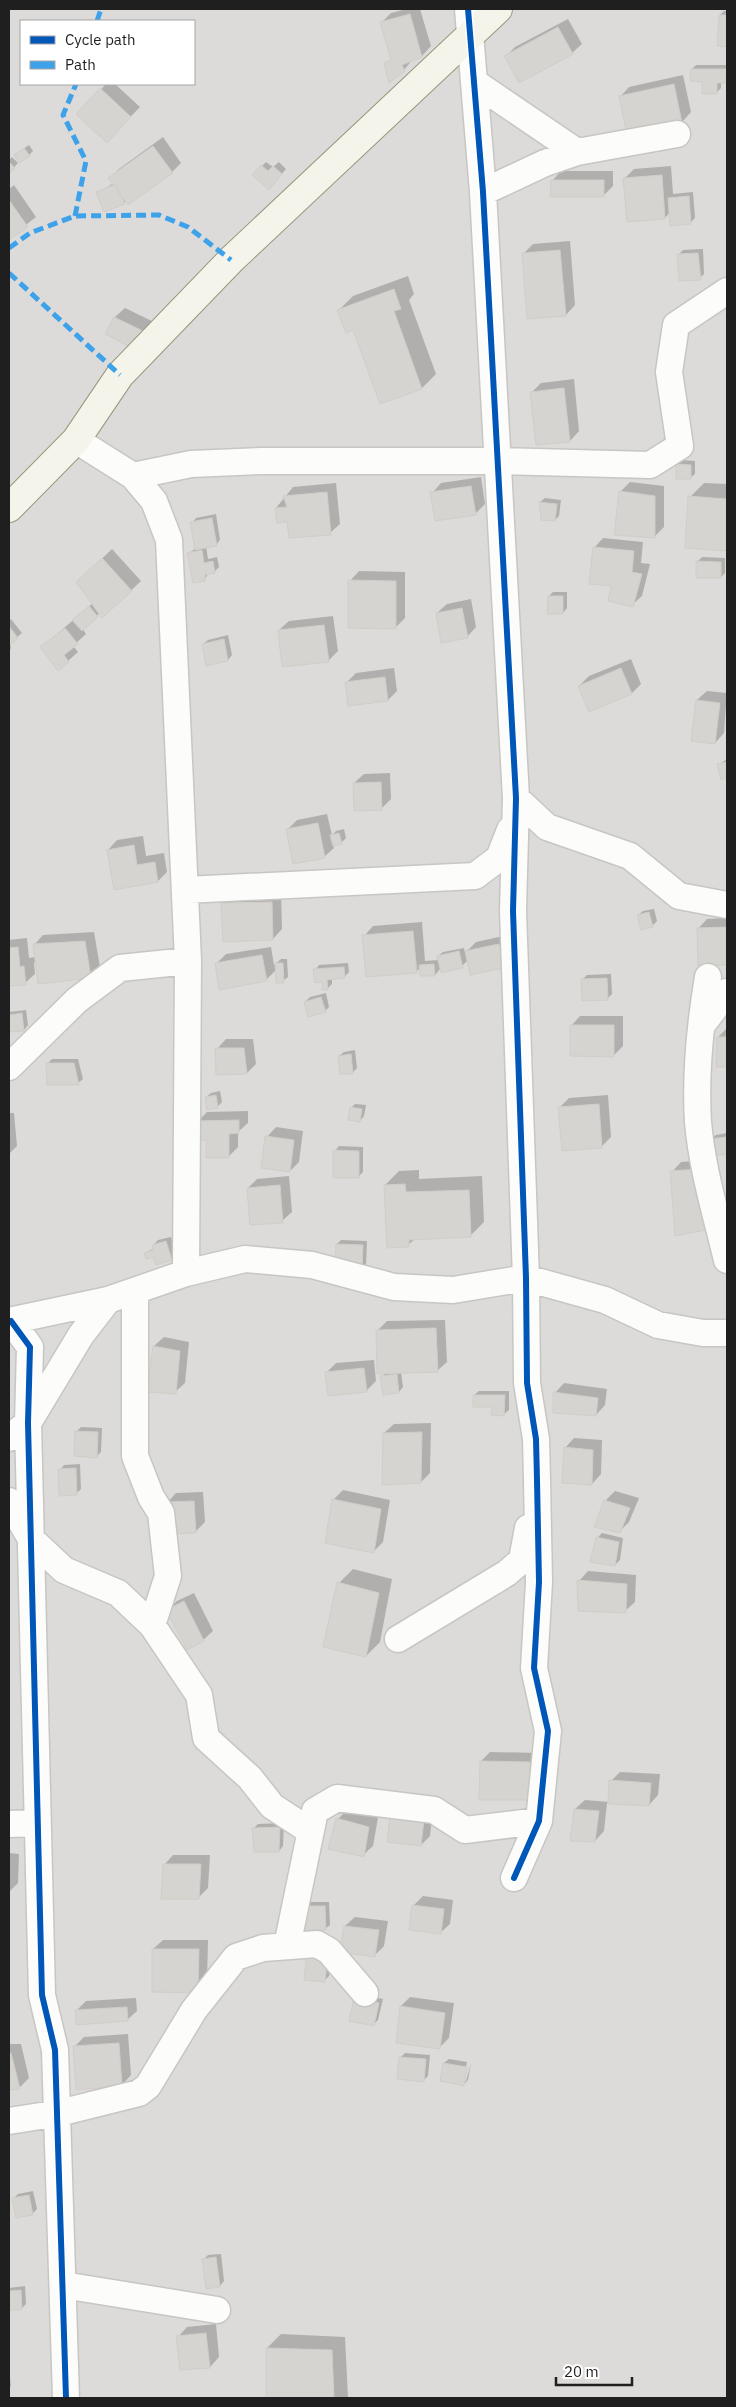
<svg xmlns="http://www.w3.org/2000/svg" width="736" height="2407" viewBox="0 0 736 2407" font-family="'IBM Plex Sans',sans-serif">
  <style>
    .residential { fill: #dddbd9; fill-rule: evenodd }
    .shadow { fill: #0003 }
    .building { fill: #d6d4d0; stroke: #d1cdc8 }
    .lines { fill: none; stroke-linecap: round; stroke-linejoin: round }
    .street-casing { stroke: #c6c6c3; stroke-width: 29 }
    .secondary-casing { stroke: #97987e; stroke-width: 30 }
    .street { stroke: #fcfcfb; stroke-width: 26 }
    .secondary { stroke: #f4f4ea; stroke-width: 28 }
    .quiet { stroke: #3da2ea; stroke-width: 5; stroke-dasharray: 10 5; stroke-linecap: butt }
    .cycleway-casing { stroke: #fff; stroke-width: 9 }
    .cycleway { stroke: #0057b8; stroke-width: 6 }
  </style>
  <rect width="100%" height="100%" fill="#eeece7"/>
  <!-- residential -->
  <path class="residential" d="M9,9H727V2398H9ZM21,21H194V84H21Z"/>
  <!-- shadow -->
  <path class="shadow" d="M407,9H420L431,46L422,56L413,59L404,70L386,64L392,58L382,22L391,13Z
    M724,11H727V46L718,45L720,15Z
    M568,19L582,44L572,53L506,56L515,47Z
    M696,65H727V82H721V88L716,93L692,69Z
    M683,75L691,112L682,122L620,97L629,87Z
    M106,84H115L140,107L107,141L78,114Z
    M163,137L181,163L172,172L124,203L97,193L114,183L110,178L119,169Z
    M29,145L33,151L29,155L20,151Z
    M12,157L18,163L9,173V160Z
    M266,162L273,167L279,162L286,169L273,184L262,166Z
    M671,166L673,194L693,192L695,218L691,222L670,212L665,218L625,178L634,169Z
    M561,171H613V186L603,196L552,181Z
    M14,185L36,217L9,238V189Z
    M570,241L575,305L566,315L523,254L533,244Z
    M703,249L704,274L700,278L678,255L683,250Z
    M408,276L414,294L409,300L436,374L422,388L381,402L354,328L339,310L353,296Z
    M125,308L158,324L149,341L107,334L115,317Z
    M574,379L579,431L570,441L531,393L541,383Z
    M681,460L695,461V474L690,478L677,465Z
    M481,477L485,504L475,514L432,493L441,483Z
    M630,482L664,486V527L654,537L620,492Z
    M336,483L340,524L330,533L288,521L276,508L293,487Z
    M704,483L727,484V550L686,547L690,497Z
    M545,498L561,500L559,516L555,520L540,502Z
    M216,514L220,540L216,545L206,546L208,559L217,557L219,567L214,572L209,573L204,580L188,554L196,548L192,523L196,518Z
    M603,538L643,542L641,563L650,564L642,596L632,605L613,585L594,548Z
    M112,549L141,581L103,617L100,613L82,628L86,634L73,646L78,652L68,661L42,647L93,603L87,573Z
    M702,557L725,558V573L721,577L698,561Z
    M359,571L405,572V618L395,628L350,581Z
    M553,592H567V608L563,613L549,596Z
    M471,599L476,627L467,637L437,613L447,604Z
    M333,616L338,651L328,661L279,630L289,621Z
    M11,619L22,633L10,643L11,648L9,652V621Z
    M228,635L232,655L228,660L203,644L208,640Z
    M631,659L641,684L632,693L590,711L579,686L589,676Z
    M394,668L397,691L388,700L346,683L356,673Z
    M707,691L727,693L724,733L715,743L697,700Z
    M727,759V777L722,778L718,765Z
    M390,773L391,799L381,809L354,783L364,774Z
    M327,814L332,835L336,831L344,829L346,838L341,843L333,845L334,848L324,857L287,830L297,820Z
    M143,836L146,856L164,853L167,872L158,881L108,850L117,840Z
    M281,893L282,929L273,939L223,904L232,894Z
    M654,909L657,921L652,926L638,915L643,911Z
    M727,918V964L700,965L698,929L707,919Z
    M422,922L425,961L439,960L438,956L443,952L464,948L465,953L476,942L508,935L513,957L468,960L462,966L441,968L435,975L421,967L416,972L364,936L373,926Z
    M94,932L100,967L90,977L36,962L34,963L35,974L25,983L9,985V940L27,938L29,958L36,957L34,945L43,935Z
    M271,947L274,965L281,959H287L288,977L283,981L276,970L266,980L216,964L226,954Z
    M348,963L349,972L344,977L332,978V984L328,988L315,970L319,965Z
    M611,974L612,994L608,998L582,980L587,975Z
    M326,993L329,1007L325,1011L305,1002L310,997Z
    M26,1010L28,1025L24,1030L9,1031V1012Z
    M580,1016H623V1046L614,1055L571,1026Z
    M727,1028V1066L717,1065L718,1037Z
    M226,1039H253L256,1064L247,1073L217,1049Z
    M355,1050L357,1068L352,1073L339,1056L344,1052Z
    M52,1059H78L83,1079L78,1083L48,1063Z
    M220,1091L222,1102L217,1107L206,1097L211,1093Z
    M608,1095L611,1137L602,1146L559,1108L569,1098Z
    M355,1104L366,1105L364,1116L360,1121L351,1108Z
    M248,1111V1123L238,1132V1147L229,1156L207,1138L198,1121L207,1112Z
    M9,1113H14L17,1146L9,1154Z
    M276,1127L303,1131L299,1162L290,1171L267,1137Z
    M727,1133V1152L714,1155L711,1139L716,1135Z
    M339,1146L363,1147V1172L359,1176L335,1151Z
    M707,1160L714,1220L704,1229L672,1172L681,1162Z
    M419,1170V1179L482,1176L484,1222L470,1236L415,1239L408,1245L385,1185L399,1171Z
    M289,1176L292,1212L282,1221L248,1188L257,1179Z
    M171,1237L176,1254L172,1259L145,1253L154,1248L153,1245L158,1240Z
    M341,1240L367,1241L366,1265L362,1270L349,1260L337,1244Z
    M445,1320L447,1362L437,1371L401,1372L403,1387L399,1392L382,1377L386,1372L377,1331L387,1321Z
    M164,1337L189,1342L185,1383L175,1392L154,1346Z
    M374,1360L376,1381L366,1391L327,1372L336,1363Z
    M564,1383L607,1389L605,1405L596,1415L555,1393Z
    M479,1391H509V1410L504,1414L474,1395Z
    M431,1423L430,1473L421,1482L384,1433L394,1424Z
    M81,1427L102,1428L101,1452L96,1457L76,1432Z
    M574,1438L602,1440L601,1474L592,1484L565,1448Z
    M80,1464L81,1489L76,1494L60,1470L64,1465Z
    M343,1490L390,1500L383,1542L374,1551L333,1500Z
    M615,1491L639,1498L629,1522L619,1532L605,1501Z
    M203,1492L205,1522L196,1531L167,1503L176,1493Z
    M602,1533L623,1538L620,1560L615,1565L597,1538Z
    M353,1569L392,1579L380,1642L366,1656L339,1583Z
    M588,1571L636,1575L635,1602L625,1611L579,1581Z
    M194,1593L213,1631L203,1640L168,1610L177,1601Z
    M490,1752L539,1753L529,1799L481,1761Z
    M620,1772L660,1774L658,1795L649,1805L607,1803L604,1831L595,1841L575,1809L585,1800L609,1802L611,1781Z
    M434,1802L430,1836L421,1845L388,1841Z
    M347,1810L378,1818L373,1846L363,1855L338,1819Z
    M284,1823L283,1846L279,1851L253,1829L258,1824Z
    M9,1853L19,1854L18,1883L9,1892Z
    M173,1855H210L208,1888L199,1897L164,1865Z
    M423,1896L453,1900L450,1924L440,1933L413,1906Z
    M302,1902H329L330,1925L325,1929Z
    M355,1917L388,1921L384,1946L375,1955L342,1951L345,1926Z
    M163,1940H208L207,1982L198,1992L153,1949Z
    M332,1950L329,1976L325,1980L305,1978Z
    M360,1994L383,1999L378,2020L373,2025Z
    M410,1997L454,2003L449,2038L439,2048L401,2006Z
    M136,1998L137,2011L127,2020L76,2011L86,2001Z
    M128,2034L131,2075L122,2085L74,2047L84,2037Z
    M9,2044H21L29,2078L20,2087L9,2088Z
    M405,2053L430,2055L428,2076L424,2080L400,2058Z
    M449,2059L467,2062L463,2081H466L471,2063L468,2080L463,2085L444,2063Z
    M33,2191L37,2209L32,2214L13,2199L18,2194Z
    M221,2254L224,2281L220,2286L204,2259L208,2255Z
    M25,2286L26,2304L21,2309H9V2288Z
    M216,2324L219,2357L210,2367L181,2369L178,2337L187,2327Z
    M281,2334L345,2337L348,2398H268L267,2348Z
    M9,2370L11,2386L9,2388Z"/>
  <!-- building -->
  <path class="building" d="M410,14L422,57L402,65L405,71L389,83L384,63L391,60L380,22Z
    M719,15H727V47L717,46Z
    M558,27L573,54L519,83L504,56Z
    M691,69H727V83H717V94H702V82L690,81Z
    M674,84L682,123L627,135L619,96Z
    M100,88L131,117L107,143L76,114Z
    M153,146L173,173L128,205L108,178Z
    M24,148L30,156L19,163L14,155Z
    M9,162L15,168L9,174Z
    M261,165L268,171L273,166L282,174L269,190L252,175Z
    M662,175L665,219L627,222L623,178Z
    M551,180H604V197H550Z
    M116,184L125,204L104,212L96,192Z
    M689,196L691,224L670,226L668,198Z
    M9,200L28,227L9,240Z
    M560,250L566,316L527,319L522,253Z
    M698,253L701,280L679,281L677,254Z
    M394,289L401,309L394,311L422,389L380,404L353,330L346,333L337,310Z
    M114,317L149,334L140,352L105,334Z
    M564,388L570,442L536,445L530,392Z
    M676,464L691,465V479H676Z
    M471,486L476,515L435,521L430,492Z
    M619,491L655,496V538L614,535Z
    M327,492L331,535L289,538L287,522L277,523L275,508L287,507L283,496Z
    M688,496L727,499V551L685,548Z
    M539,502L557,504L555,521L541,520Z
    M212,518L217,546L195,550L190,522Z
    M593,547L634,551L632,572L642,574L633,607L608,601L611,586L589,584Z
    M202,550L204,563L213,561L215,573L205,575V581L193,583L187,553Z
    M102,558L132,591L102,618L76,582Z
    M696,561L721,562V578H696Z
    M348,580L396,581V629L348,628Z
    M548,596H563V614H547Z
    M89,606L98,617L82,631L72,620Z
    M462,608L468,638L441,643L436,613Z
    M324,625L329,662L282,667L278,630Z
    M9,626L18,638L9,646Z
    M65,628L78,644L64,655L69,662L58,671L40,647Z
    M224,639L228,661L206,666L202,644Z
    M621,668L632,694L589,712L578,686Z
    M385,677L388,701L348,706L345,682Z
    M696,700L720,703L715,744L691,741Z
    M727,762V778L721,780L717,764Z
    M381,782L382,810L354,811L353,783Z
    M318,823L325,858L293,864L286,829Z
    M339,833L342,844L333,846L330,835Z
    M134,845L137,865L155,862L158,882L114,890L107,850Z
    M272,902L273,940L223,942L221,903Z
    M649,912L653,927L641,930L637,915Z
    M727,927V965L698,966L697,928Z
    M413,931L417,973L366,977L362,935Z
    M85,941L91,978L38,984L33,944Z
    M499,944L504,968L470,975L465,951Z
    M18,947L20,967L24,966L26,985L9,986V948Z
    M459,951L463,968L441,973L437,956Z
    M262,955L267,981L219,990L215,963Z
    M275,963H283L284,983H276Z
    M434,964L435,976H420L419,965Z
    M344,967L345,978L327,980L328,990H322V982L315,983L313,969Z
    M607,978L608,1000L582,1001L581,979Z
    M321,997L326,1012L308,1017L304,1002Z
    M22,1013L24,1031L9,1032V1015Z
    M570,1025H614V1057L570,1056Z
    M717,1037H727V1067H716Z
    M215,1048H244L247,1074L216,1075Z
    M351,1054L353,1074H340L338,1056Z
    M46,1063H74L79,1085H47Z
    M216,1095L218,1108L207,1110L205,1097Z
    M599,1104L602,1148L562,1151L558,1107Z
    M350,1107L362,1109L360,1122L348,1120Z
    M239,1120V1133L229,1134V1158H206V1140H197L196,1121Z
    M265,1136L294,1140L290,1172L261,1168Z
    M726,1137L727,1154L713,1156L710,1139Z
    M333,1150L359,1151V1178H333Z
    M698,1169L705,1230L675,1236L670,1171Z
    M405,1184L406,1192L469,1190L471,1237L409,1240V1247L387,1248L384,1185Z
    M280,1185L283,1223L250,1225L247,1188Z
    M166,1241L172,1260L156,1265L153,1257L146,1259L144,1253L153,1250L152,1245Z
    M336,1244L363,1245L362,1271L348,1270V1261H335Z
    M436,1328L438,1372L377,1374L376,1330Z
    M153,1346L180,1351L176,1394L147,1392Z
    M364,1368L367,1392L328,1396L325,1372Z
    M397,1374L399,1393L383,1395L380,1376Z
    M553,1392L598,1398L596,1416L553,1413Z
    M473,1395H505L504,1416L491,1415L492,1407H473Z
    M75,1431L98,1432L97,1458L74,1456Z
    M422,1432L421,1483L382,1485L383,1433Z
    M564,1447L593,1450L592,1485L562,1483Z
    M76,1468L77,1495L59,1496L58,1469Z
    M332,1499L381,1509L374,1553L325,1543Z
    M604,1500L630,1508L620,1533L594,1527Z
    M194,1501L196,1533L168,1534L166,1502Z
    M596,1537L619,1542L615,1566L590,1562Z
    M577,1580L627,1584L626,1613L578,1611Z
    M337,1582L379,1593L366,1657L323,1647Z
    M184,1601L204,1641L187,1650L166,1610Z
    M480,1761L530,1762L529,1800H479Z
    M609,1780L651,1783L649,1806L608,1804Z
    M391,1807L425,1811L421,1846L387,1842Z
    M574,1809L599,1811L595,1842L570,1841Z
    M336,1818L369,1827L364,1857L328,1849Z
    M280,1827L279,1852H254L252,1828Z
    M163,1864H201L199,1899H161Z
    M412,1905L444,1909L441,1934L409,1930Z
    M297,1906H325L326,1930L298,1931Z
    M344,1926L379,1930L375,1957L340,1952Z
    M152,1949H199L198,1993L152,1992Z
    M307,1952L328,1954L325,1982L304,1980Z
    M354,1998L379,2003L374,2026L349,2021Z
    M400,2006L445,2013L440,2049L396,2043Z
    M127,2007L128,2021L76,2025L75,2010Z
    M119,2043L122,2086L76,2090L73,2046Z
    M9,2053H11L20,2089L9,2090Z
    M399,2057L426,2059L424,2082L397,2079Z
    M443,2063L467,2067L464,2086L440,2081Z
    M29,2195L33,2215L16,2218L12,2198Z
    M216,2257L220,2287L206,2289L202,2259Z
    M21,2290L22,2310H9V2291Z
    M206,2333L210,2368L180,2370L176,2336Z
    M266,2348L332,2350L334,2398H266Z"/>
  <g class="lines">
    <!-- street casing -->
    <g class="street-casing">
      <path id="street" d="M468,9L483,192L516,798L513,911L526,1278L527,1383L536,1439L537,1480L539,1582L534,1668L548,1731L539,1821L514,1878
        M474,82L577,152
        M483,192L545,163L577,152L677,134
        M76,440L133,476L154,501L169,540L188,961L186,1273
        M133,476L191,464L262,461H499L650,465L680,446L669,372L676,325L727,291
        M516,798L547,827L630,856L679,896L727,905
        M185,890L475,876L499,858L510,830
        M708,977C700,1025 695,1073 698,1122C702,1169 716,1214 727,1260
        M702,1025L727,992
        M9,1067L77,1000L120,968L188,961
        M135,1291V1456L151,1497L161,1513L168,1576L152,1625
        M9,1321L108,1300L186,1273L245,1259L312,1265L394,1287L453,1290L526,1278L605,1300L658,1325L703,1333H727
        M11,1321L30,1347L28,1423L42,1995L55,2050L66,2398
        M9,1438L28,1423L81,1335L108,1300
        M9,1501L31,1539L64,1570L118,1593L152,1625L199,1695L206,1738L250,1778L272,1806L310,1831
        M398,1639L507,1573L522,1560L528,1528
        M9,1824L37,1823
        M287,1946L315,1811L337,1798L434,1810L465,1830L539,1821
        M9,2121L59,2113L139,2093L148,2086L194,2010L236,1957L263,1948L317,1944L329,1951L365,1993
        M63,2285L217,2310"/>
    </g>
    <!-- secondary casing -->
    <g class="secondary-casing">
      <path id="secondary" d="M9,508L76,440L120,375L231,260L498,9"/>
    </g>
    <!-- street -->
    <use href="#street" class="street"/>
    <!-- secondary -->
    <use href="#secondary" class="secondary"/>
    <!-- quiet -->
    <path class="quiet" d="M97,21L101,9
      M75,216L86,161L63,115L76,84
      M9,248L30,233L75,216L159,215L188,227L231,260
      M9,273L120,375"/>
    <!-- cycleway casing -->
    <g class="cycleway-casing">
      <path id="cycleway" d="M468,9L483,192L516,798L513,911L526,1278L527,1383L536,1439L537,1480L539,1582L534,1668L548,1731L539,1821L514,1878
        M11,1321L30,1347L28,1423L42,1995L55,2050L66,2398"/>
    </g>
    <!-- cycleway -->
    <use href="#cycleway" class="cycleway"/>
  </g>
  <!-- border -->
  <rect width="736" height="2407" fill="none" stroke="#1f1f1f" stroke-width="20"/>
  <!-- legend -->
  <rect x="20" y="20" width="175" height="65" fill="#ffffff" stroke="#a5a5a5"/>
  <rect x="30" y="36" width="25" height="8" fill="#0057b8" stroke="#a5a5a5"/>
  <text x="65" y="45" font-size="15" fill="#1f1f1f">Cycle path</text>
  <rect x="30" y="61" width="25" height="8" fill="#3da2ea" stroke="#a5a5a5"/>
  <text x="65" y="70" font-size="15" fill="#1f1f1f">Path</text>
  <!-- scale -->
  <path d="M556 2377v8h76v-8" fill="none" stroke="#1f1f1f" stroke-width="2.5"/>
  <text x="564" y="2377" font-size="15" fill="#1f1f1f" stroke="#ffffff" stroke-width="4" paint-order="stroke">20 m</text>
</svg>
